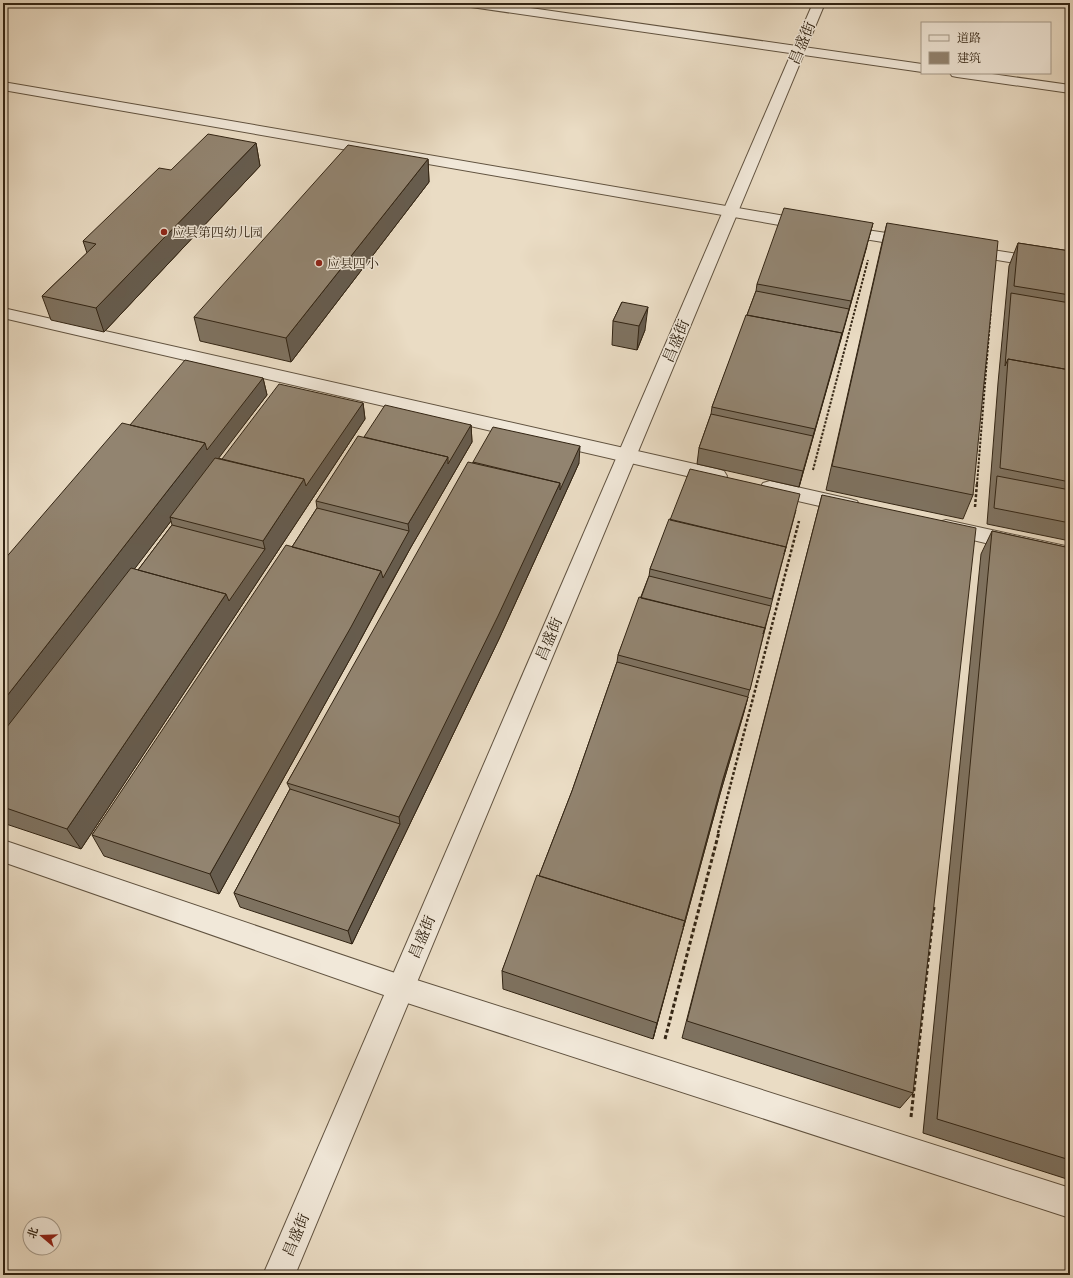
<svg xmlns="http://www.w3.org/2000/svg" width="1073" height="1278" viewBox="0 0 1073 1278" font-family="'EB Garamond','Noto Serif SC',serif">
  <style>
    .lines { fill: none; stroke-linecap: round; stroke-linejoin: round }
    .minor-casing { stroke: #615340; stroke-width: 2 }
    .tertiary-casing { stroke: #615340; stroke-width: 2 }
    .path-far2 { stroke: #332514; stroke-width: 2; stroke-dasharray: 2.5 1.5; stroke-linecap: butt }
    .path-far1 { stroke: #332514; stroke-width: 2.5; stroke-dasharray: 3 2; stroke-linecap: butt }
    .path { stroke: #332514; stroke-width: 3; stroke-dasharray: 4 2.5; stroke-linecap: butt }
    .minor { fill: #f1e8d9; fill-rule: evenodd }
    .tertiary { fill: #f1e8d9; fill-rule: evenodd }
    .wall { fill: #7e7260; stroke: #332514; fill-rule: evenodd }
    .shaded-wall { fill: #665c4e; stroke: #332514 }
    .building { fill: #928470; stroke: #332514 }
    .poi-dot { fill: #8f2418; stroke: #f1e8d9; stroke-width: 1.5 }
    .labels { text-anchor: middle; stroke-width: 3; stroke-linejoin: round; paint-order: stroke }
    .far-poi-label { font-size: 13px; fill: #332514; stroke: #f1e8d9; text-anchor: start }
    .street-label { font-size: 15px; fill: #332514; stroke: #f1e8d9 }
  </style>
  <rect width="100%" height="100%" fill="#eadcc4"/>
  <filter id="stains"><feTurbulence type="fractalNoise" baseFrequency=".005" numOctaves="4"/><feColorMatrix values="0 0 0 0 .2 0 0 0 0 .09 0 0 0 0 .02 0 0 0 .5 -.17"/></filter>
  <radialGradient id="worn" r=".72"><stop offset=".6" stop-color="#630" stop-opacity="0"/><stop offset="1" stop-color="#630" stop-opacity=".3"/></radialGradient>
  <g class="lines">
    <!-- minor casing -->
    <g class="minor-casing">
      <path id="minor" d="M465,3H496L922,64V72L471,7L467,6Z
        M950,73H985L1070,85V93L957,77L952,76Z
        M3,82L808,220L813,222L816,225L813,228L808,230L3,90Z
        M840,226L913,237L919,239L921,242L919,245L913,247L834,234L832,231L834,228Z
        M967,246L1070,262V272L961,254L959,251L961,248Z
        M3,308L717,469L724,471L727,476L724,481L717,483L3,318Z
        M770,481L850,499L857,501L860,506L857,511L850,513L763,493L760,488L763,483Z
        M946,520L1070,547V563L939,532L936,527L939,522Z
        M3,840L401,975L1070,1188V1218L401,1001L3,862Z"/>
    </g>
    <!-- tertiary casing -->
    <g class="tertiary-casing">
      <path id="tertiary" d="M813,3H825L295,1275H263Z"/>
    </g>
    <!-- path-far2 -->
    <path class="path-far2" d="M813,470L868,260
      M977,484L991,308"/>
    <!-- path-far1 -->
    <path class="path-far1" d="M975,507L977,483
      M718,833L799,521"/>
    <!-- path -->
    <path class="path" d="M665,1039L719,832
      M911,1117L934,907"/>
    <!-- minor -->
    <use href="#minor" class="minor"/>
    <!-- tertiary -->
    <use href="#tertiary" class="tertiary"/>
  </g>
  <!-- wall -->
  <path class="wall" d="M256,143L260,166L104,332L51,320L42,296L87,253L83,241Z
    M428,159L429,182L291,362L200,341L194,317Z
    M887,223L973,495L963,519L826,490L881,247Z
    M1018,243L1070,251V541L987,524L998,383L1009,266Z
    M867,246L799,487L697,464L699,448L711,414L712,407L747,315L756,291L757,284Z
    M622,302L645,330L637,350L612,345L613,321Z
    M263,378L267,395L218,458L222,459L363,403L365,419L81,849L3,823V561L130,425ZM171,521L172,525L138,570L134,569Z
    M471,425L472,442L411,547L355,650L219,894L104,856L92,835L292,547L317,508L316,501L364,437Z
    M473,462L579,463L499,639L352,944L240,907L234,893L290,789L287,783Z
    M822,495L913,1093L900,1108L682,1038Z
    M796,510L780,570L744,712L720,794L653,1039L503,989L502,971L572,791L617,662L618,655L649,576L650,569L670,520Z
    M992,531L1070,548V1180L923,1133L981,554Z"/>
  <!-- shaded-wall -->
  <path class="shaded-wall" d="M256,143L260,166L104,332L96,308Z
    M428,159L429,182L291,362L286,338Z
    M873,223L845,325L799,487L803,471L849,309Z
    M648,307L645,330L637,350L639,326Z
    M263,378L267,395L173,518L170,517L171,521L3,742V701L205,443Z
    M363,403L365,419L81,849L67,829L226,594L265,549L263,541L304,479Z
    M471,425L472,442L411,547L385,594L355,650L219,894L210,874L381,571L409,531L408,524L448,457Z
    M580,446L579,463L499,639L352,944L348,931L400,824L399,817L560,483Z
    M748,697L744,712L720,794L653,1039L657,1023L723,779Z"/>
  <!-- building -->
  <path class="building" d="M208,134L256,143L96,308L42,296L96,244L83,241L159,168L171,170Z
    M348,145L428,159L286,338L194,317Z
    M784,208L873,223L851,301L757,284Z
    M887,223L998,241L973,495L832,466Z
    M1018,243L1070,251V295L1014,286Z
    M756,291L849,309L840,341L842,333L747,315Z
    M1011,293L1070,303V370L1008,359L1005,366Z
    M622,302L648,307L639,326L613,321Z
    M746,315L842,333L815,429L712,407Z
    M1008,359L1070,370V482L1000,468Z
    M185,360L263,378L207,450L205,443L130,425Z
    M279,384L363,403L306,486L304,479L222,459Z
    M385,405L471,425L448,464V457L364,437Z
    M711,414L813,436L803,471L699,448Z
    M122,423L205,443L3,701V561Z
    M493,427L580,446L560,490V483L473,462Z
    M358,436L448,457L408,524L316,501Z
    M215,458L304,479L263,541L170,517Z
    M468,462L560,483L498,616L399,817L287,783Z
    M690,469L800,494L784,554L786,547L670,520Z
    M997,476L1070,490V523L994,508Z
    M822,495L976,528L913,1093L687,1021Z
    M317,508L409,531L383,578L381,571L292,547Z
    M669,519L786,547L772,599L650,569Z
    M172,525L265,549L229,601L226,594L138,570Z
    M992,531L1070,548V1160L937,1119Z
    M286,545L381,571L351,627L210,874L92,835Z
    M131,568L226,594L67,829L3,807V732Z
    M649,576L771,606L763,634L765,628L641,598Z
    M639,597L765,628L750,690L618,655Z
    M617,662L748,697L723,779L683,927L685,921L539,876L572,791Z
    M290,789L400,824L348,931L234,893Z
    M537,875L685,921L657,1023L502,971Z"/>
  <!-- markers -->
  <g class="poi-dot">
    <circle cx="164" cy="232" r="4"/>
    <circle cx="319" cy="263" r="4"/>
  </g>
  <g class="labels">
    <!-- far-poi labels -->
    <g class="far-poi-label">
      <text x="172" y="237">应县第四幼儿园</text>
      <text x="327" y="268">应县四小</text>
    </g>
    <!-- street labels -->
    <g class="street-label">
      <text transform="translate(802 43) rotate(-67)" y="5">昌盛街</text>
      <text transform="translate(676 341) rotate(-67)" y="5">昌盛街</text>
      <text transform="translate(549 639) rotate(-67)" y="5">昌盛街</text>
      <text transform="translate(422 937) rotate(-67)" y="5">昌盛街</text>
      <text transform="translate(296 1235) rotate(-67)" y="5">昌盛街</text>
    </g>
  </g>
  <!-- margin -->
  <rect width="1073" height="1278" fill="none" stroke="#eadcc4" stroke-width="16"/>
  <rect x="4" y="4" width="1065" height="1270" fill="none" stroke="#332514" stroke-width="2"/>
  <rect x="8" y="8" width="1057" height="1262" fill="none" stroke="#332514"/>
  <!-- legend -->
  <rect x="921" y="22" width="130" height="52" fill="#f1e8d9" stroke="#a59a8a"/>
  <rect x="929" y="35" width="20" height="6" fill="#f1e8d9" stroke="#a59a8a"/>
  <text x="957" y="42" font-size="12" fill="#332514">道路</text>
  <rect x="929" y="52" width="20" height="12" fill="#928470" stroke="#a59a8a"/>
  <text x="957" y="62" font-size="12" fill="#332514">建筑</text>
  <!-- north arrow -->
  <g transform="translate(42 1236) rotate(289)"><circle r="19" fill="#f1e8d9" stroke="#a59a8a"/>
  <path d="M0-3L7 15L0 10L-7 15Z" fill="#8f2418"/>
  <text y="-6" font-size="11" font-weight="bold" text-anchor="middle" fill="#332514">北</text>
  </g>
  <rect width="100%" height="100%" filter="url(#stains)"/>
  <rect width="100%" height="100%" fill="url(#worn)"/>
</svg>
